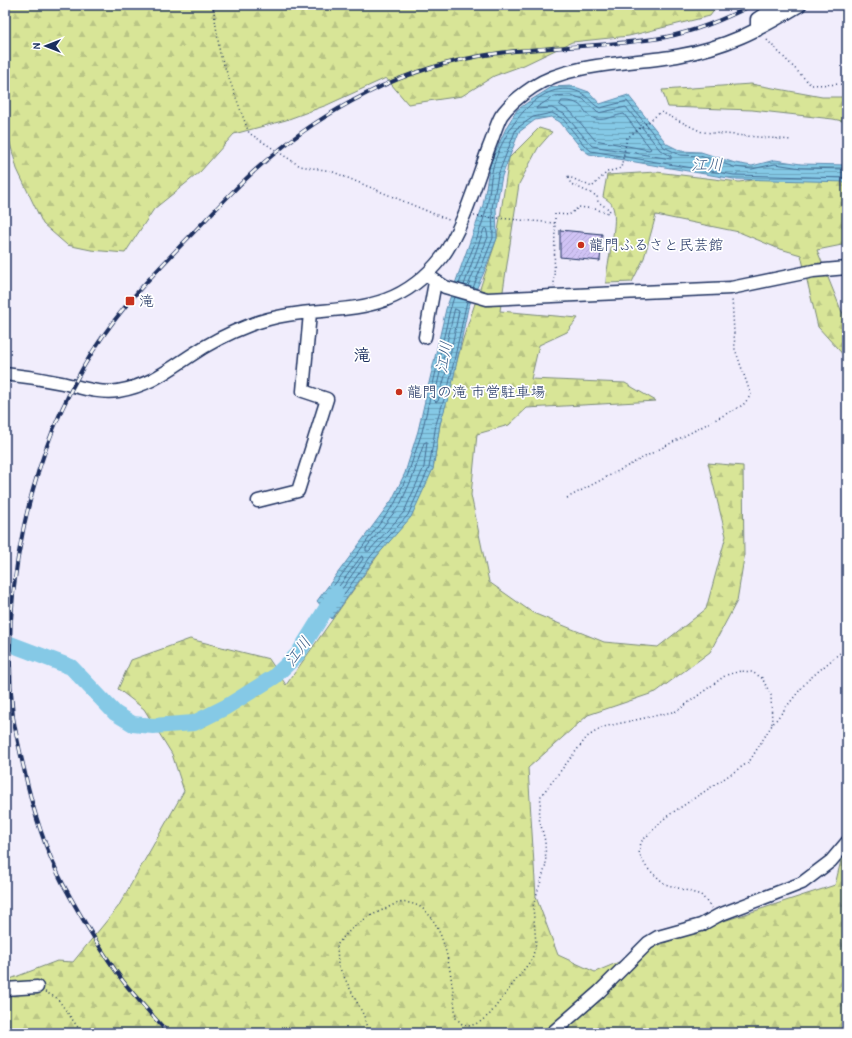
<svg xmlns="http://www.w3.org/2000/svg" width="852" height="1038" viewBox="0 0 852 1038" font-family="'Patrick Hand','Klee One',sans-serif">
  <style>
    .forest { fill: url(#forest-firs); stroke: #7a8a7a }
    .water { fill: url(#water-rules); stroke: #5b8bb0 }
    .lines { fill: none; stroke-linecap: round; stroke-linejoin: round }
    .shore { stroke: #456d94; stroke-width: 1 }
    .river { stroke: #85c9e6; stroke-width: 16 }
    .building { fill: url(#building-hatch); stroke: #1b2f5e }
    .minor-casing { stroke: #1b2f5e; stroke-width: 15 }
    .path { stroke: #1b2f5e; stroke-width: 1.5; stroke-dasharray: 1 3; stroke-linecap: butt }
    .minor { stroke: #fff; stroke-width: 12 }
    .rail-casing { stroke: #1b2f5e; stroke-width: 4 }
    .rail { stroke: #fff; stroke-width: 2.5; stroke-dasharray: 8; stroke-linecap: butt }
    .poi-dot { fill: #c8321e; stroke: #fff; stroke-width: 1.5 }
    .labels { text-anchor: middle; stroke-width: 3.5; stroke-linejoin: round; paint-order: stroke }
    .poi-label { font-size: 15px; fill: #1b2f5e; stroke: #fff; text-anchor: start }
    .water-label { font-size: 16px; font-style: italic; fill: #3b5d87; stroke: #fff }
    .quarter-label { font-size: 17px; font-weight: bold; fill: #1b2f5e; stroke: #fff }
  </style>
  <defs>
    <pattern id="forest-firs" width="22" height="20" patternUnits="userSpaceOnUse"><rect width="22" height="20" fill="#d8e597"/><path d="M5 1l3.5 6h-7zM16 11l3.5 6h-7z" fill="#b9c585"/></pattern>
    <pattern id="water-rules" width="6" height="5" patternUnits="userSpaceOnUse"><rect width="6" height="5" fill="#85c9e6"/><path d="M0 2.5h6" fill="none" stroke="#6ca4be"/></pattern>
    <pattern id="building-hatch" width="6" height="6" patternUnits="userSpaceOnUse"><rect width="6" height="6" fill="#d0c3f5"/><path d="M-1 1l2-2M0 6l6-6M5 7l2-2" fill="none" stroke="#b2a8d4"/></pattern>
  </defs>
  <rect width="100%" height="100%" fill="#f1edfc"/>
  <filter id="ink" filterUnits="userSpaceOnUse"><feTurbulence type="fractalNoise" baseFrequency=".025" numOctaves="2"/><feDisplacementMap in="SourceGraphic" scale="8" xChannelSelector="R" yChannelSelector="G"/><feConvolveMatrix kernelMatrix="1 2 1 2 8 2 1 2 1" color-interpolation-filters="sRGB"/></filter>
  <g filter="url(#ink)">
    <!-- forest -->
    <path class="forest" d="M5,5H718L710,16L629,36L572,42L524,65L494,76L462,96L408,104L386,78L327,105L286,120L234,134L200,172L154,209L125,253L91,250L67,245L43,224L17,169L5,125Z
      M751,84L822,97H847V122L833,119L752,110L668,107L662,90Z
      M539,128L552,132L538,148L519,184L500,311L578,318L567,332L539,345L531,379L625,383L656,401L527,408L509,425L477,434L471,495L489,582L533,613L604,642L658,647L706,609L726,536L708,463L743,466L744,558L737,601L710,652L656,692L588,715L528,768L536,897L558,955L595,972L693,931L835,885L847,836V1033H19L5,1024V981L57,961L73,962L118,907L184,791L172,754L144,709L118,689L131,660L190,639L269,659L286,685L383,548L433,469L440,424L463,339L497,238L509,158Z
      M656,172L739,182L808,172L847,176V244L817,250L841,310L847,320V359L818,327L801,255L777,248L739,232L656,215L644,258L632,282L606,283C606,263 620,220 612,205C611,202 606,199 603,197L607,175Z"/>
    <!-- water -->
    <path class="water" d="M572,86L589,92L600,104L628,95L667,144L681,151L701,152L735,163L752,166L775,160L801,164L847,165V182L734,179L589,154L581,148L560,122L551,117L535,120L519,132L502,176L496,208L497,238L484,272L468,308L452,385L440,424L433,469L411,517L375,558L332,619L317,601L392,500L405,473L418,431L446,309L483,205L490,164L507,126L517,110L531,100L552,87Z"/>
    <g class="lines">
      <!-- shore -->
      <path class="shore" d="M571,95L583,99L598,113L626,107L660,150L671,156V159L592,146L564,114L552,108L536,109L537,107L555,96Z
        M562,101C587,100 581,115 596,119C606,121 615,115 624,114L651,149L649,150L595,140L571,112L560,105Z
        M459,284C468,258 481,232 487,206C490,193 490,179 493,167C502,135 534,82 573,90C589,94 589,103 600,108L627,101L664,147L680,155L700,156L734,167L752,169L775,164L801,168L847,169
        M464,285L484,229L486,228L488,237L468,286
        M473,288L493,238L492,208L498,175L516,129L533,117L552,113L563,119L584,145L591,151L734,175L847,178
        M454,297L450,310L422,432L408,474L395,503L323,600L331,611L333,610L371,556L408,515L429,468L436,424L449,384L467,301
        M455,309L459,311C453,341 447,372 438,401L436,402L434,400Z
        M427,442L424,467L404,512L369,551H366V548L400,505L413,476L424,443Z
        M362,556L363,559L333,602L330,603L329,600Z"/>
      <!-- river -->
      <path class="river" d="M5,642L71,667L115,713L133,724L153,726L194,723L226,707L274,677L298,654L336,593"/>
    </g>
    <!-- building -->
    <path class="building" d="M560,230L602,234L600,261L560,257Z"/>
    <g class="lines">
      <!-- minor casing -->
      <g class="minor-casing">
        <path id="minor" d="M757,30V19L778,5
          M427,275L445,287L487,299L731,288L813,271L847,268
          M425,337L435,282
          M5,374C24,376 43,379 62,383C80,387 99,394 118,391C148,386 166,372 190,356C209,343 229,333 250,325C322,297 385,330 442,257C462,231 477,179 489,147C493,138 496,125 501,116C509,104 521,95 533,87C571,62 633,64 677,56C727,47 757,31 800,5
          M258,501L298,491L327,399L303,391L310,313
          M5,989L37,987
          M552,1033L599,992L648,943L658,937L701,925L719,915L802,883L831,861L847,842"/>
      </g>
      <!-- path -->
      <path class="path" d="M213,5L220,54L249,133L300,166L331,171L451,221
        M767,40L811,85L847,84
        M474,216L555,223L554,286
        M555,223V214L569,215L579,207L595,209L608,213L610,210L598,202L597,196L571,184L567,176L592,187L607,172L621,168L627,138L661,112L702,132L792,140
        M567,498L743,405L751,395L735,349L732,298
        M712,908L701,895L665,884L647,868L639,854L641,842L666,817L749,762L772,725L807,681L847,647
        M45,992L57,998L82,1033
        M368,1033L364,1016L338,965L337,945C351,927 364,918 385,909C389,907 394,904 399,903C448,896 452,987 456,1018L462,1024L470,1026L480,1022L490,1014L532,959L536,944L533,906L546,865L545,841L539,818L541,796L587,737L603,727L677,711L726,675L741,671L752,672L762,678L771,695L772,725"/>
      <!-- minor -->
      <use href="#minor" class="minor"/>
      <!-- rail casing -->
      <g class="rail-casing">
        <path id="rail" d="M168,1033C153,1016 137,999 123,981C101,951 81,917 63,884C45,849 32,807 24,769C20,752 16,734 13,717C0,594 28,455 93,351C120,308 156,271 191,235C219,206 247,175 279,150C310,124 346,103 382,86C424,67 469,56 515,51C565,46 616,46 666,37C696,31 725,19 752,5"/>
      </g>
      <!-- rail -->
      <use href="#rail" class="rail"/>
    </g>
  </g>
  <!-- markers -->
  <g class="poi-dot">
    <circle cx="581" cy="245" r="4"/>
    <rect x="125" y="296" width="10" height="10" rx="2"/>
    <circle cx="399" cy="392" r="4"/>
  </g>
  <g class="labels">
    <!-- poi labels -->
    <g class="poi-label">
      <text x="589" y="250">龍門ふるさと民芸館</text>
      <text x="139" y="306">滝</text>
      <text x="407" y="397">龍門の滝 市営駐車場</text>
    </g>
    <!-- water labels -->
    <g class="water-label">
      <text x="707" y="170">江川</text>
      <text transform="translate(443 357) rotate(-80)" y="6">江川</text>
      <text transform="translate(297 651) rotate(-52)" y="6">江川</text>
    </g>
    <!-- quarter labels -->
    <g class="quarter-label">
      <text x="362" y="361">滝</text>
    </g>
  </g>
  <!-- margin -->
  <rect width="852" height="1038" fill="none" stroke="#fff" stroke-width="20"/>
  <rect x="10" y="10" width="832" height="1018" fill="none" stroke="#1b2f5e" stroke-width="1.5" filter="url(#ink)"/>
  <!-- north arrow -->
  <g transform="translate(46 46) rotate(270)" stroke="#ffffff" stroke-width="3" paint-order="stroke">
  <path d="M0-3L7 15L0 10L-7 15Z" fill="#1b2f5e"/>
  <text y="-6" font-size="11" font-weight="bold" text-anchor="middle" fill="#1b2f5e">N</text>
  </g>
</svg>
